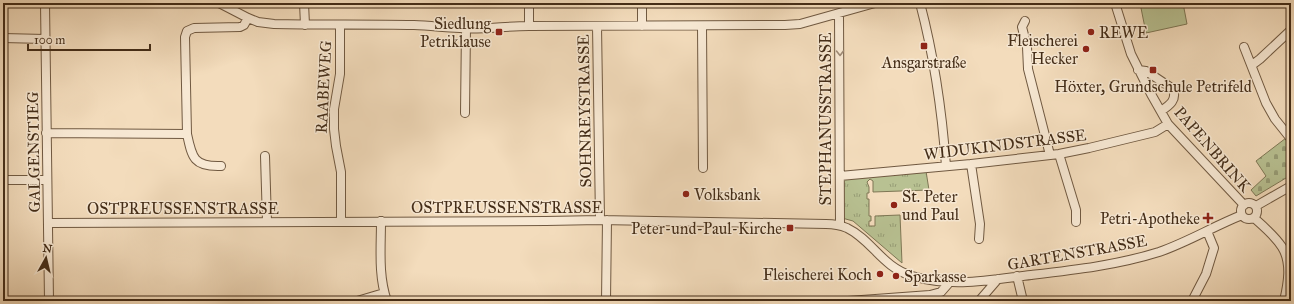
<svg xmlns="http://www.w3.org/2000/svg" width="1294" height="304" viewBox="0 0 1294 304" font-family="'IM FELL Great Primer',serif">
  <style>
    .grass { fill: url(#grass-tufts); stroke: #7e7755 }
    .cemetery { fill: url(#cemetery-stones); stroke: #7e7755 }
    .pitch { fill: #b8c192; stroke: #7e7755 }
    .lines { fill: none; stroke-linecap: round; stroke-linejoin: round }
    .minor-casing { stroke: #705941; stroke-width: 10 }
    .minor { stroke: #f7e8d3; stroke-width: 8 }
    .oneway { stroke: #9e8a76 }
    .poi-dot { fill: #8f2418; stroke: #f7e8d3; stroke-width: 1.5 }
    .labels { text-anchor: middle; stroke-width: 3; stroke-linejoin: round; paint-order: stroke }
    .poi-label { font-size: 16px; fill: #442d18; stroke: #f7e8d3; text-anchor: end }
    .street-label { font-size: 16px; fill: #442d18; stroke: #f7e8d3 }
  </style>
  <defs>
    <pattern id="grass-tufts" width="24" height="20" patternUnits="userSpaceOnUse"><rect width="24" height="20" fill="#b8c192"/><path d="M3 7l-1-3M5 7V3M7 7l1-3M15 17l-1-3M17 17v-4M19 17l1-3" fill="none" stroke="#979d76"/></pattern>
    <pattern id="cemetery-stones" width="16" height="16" patternUnits="userSpaceOnUse"><rect width="16" height="16" fill="#b8c192"/><path d="M2 7V4a2 2 0 0 1 4 0v3zM10 15v-3a2 2 0 0 1 4 0v3z" fill="#979d76"/></pattern>
  </defs>
  <rect width="100%" height="100%" fill="#f3dcbc"/>
  <filter id="stains"><feTurbulence type="fractalNoise" baseFrequency=".005" numOctaves="4"/><feColorMatrix values="0 0 0 0 .2 0 0 0 0 .09 0 0 0 0 .02 0 0 0 .5 -.17"/></filter>
  <radialGradient id="worn" r=".72"><stop offset=".6" stop-color="#630" stop-opacity="0"/><stop offset="1" stop-color="#630" stop-opacity=".3"/></radialGradient>
  <!-- grass -->
  <path class="grass" d="M926,171L929,190L873,192V181L870,179L867,182L869,187V193H867V199H869V216H871V221H869V226H875V216L900,215L902,263L853,221L842,218L843,179Z"/>
  <!-- cemetery -->
  <path class="cemetery" d="M1286,138L1291,143V175L1256,196L1251,190L1266,176L1256,161Z"/>
  <!-- pitch -->
  <path class="pitch" d="M1140,3H1183L1187,24L1146,33Z"/>
  <g class="lines">
    <!-- minor casing -->
    <g class="minor-casing">
      <path id="minor" d="M45,3L49,301
        M219,3L248,18L258,22L274,24C321,25 368,24 414,25C439,26 465,30 490,28C503,27 516,26 529,26L785,25L800,24L875,3
        M304,3L305,25
        M529,3V26
        M642,3V26
        M920,3C934,56 942,111 946,166
        M1115,3L1131,54L1151,94L1168,124L1244,205
        M839,14L840,225
        M1025,21L1022,27L1027,47L1028,69L1050,155
        M340,25V74L334,109V129L336,146L341,172V221
        M597,26L600,220
        M702,26L703,168
        M3,38L45,39
        M1244,47L1266,103L1275,119L1291,139
        M1252,65L1260,59L1291,30
        M1138,70L1146,71L1173,89C1177,100 1170,105 1161,111
        M465,113L466,27
        M46,133L187,134
        M1059,154L1076,210V222
        M265,156L267,222
        M971,164L980,224L979,239
        M221,166C194,167 192,158 187,134L185,37L187,31L194,28L240,27L244,25L248,18
        M840,176L971,164L1059,154L1089,148L1155,132L1168,124
        M3,180H47
        M1241 211a8 8 0 1 1 16 0a8 8 0 1 1-16 0Z
        M1256,206L1291,186
        M1254,218C1263,226 1275,236 1282,247C1292,263 1288,284 1284,301
        M381,221C381,247 378,276 387,301
        M49,223L546,221L600,220L826,224C833,224 840,225 847,228C872,240 882,267 912,276C953,288 990,280 1031,275C1074,270 1118,265 1159,252C1188,242 1214,226 1242,215
        M1017,276L1023,301
        M357,301L384,293
        M606,301L607,220
        M848,301L930,295L941,292L948,284V283
        M979,301L998,279
        M1192,301L1206,274L1214,248L1207,231"/>
    </g>
    <!-- minor -->
    <use href="#minor" class="minor"/>
  </g>
  <!-- one-way arrows -->
  <defs><path id="oneway-chevron" d="M-2-3.5L2.5 0L-2 3.5" fill="none" stroke-width="1.6" stroke-linecap="round" stroke-linejoin="round"/></defs>
  <use class="oneway" href="#oneway-chevron" transform="translate(840 53) rotate(89)"/>
  <!-- markers -->
  <g class="poi-dot">
    <rect x="495" y="28" width="8" height="8" rx="2"/>
    <circle cx="1091" cy="32" r="4"/>
    <rect x="920" y="42" width="8" height="8" rx="2"/>
    <circle cx="1086" cy="49" r="4"/>
    <rect x="1149" y="66" width="8" height="8" rx="2"/>
    <circle cx="686" cy="194" r="4"/>
    <circle cx="894" cy="205" r="4"/>
    <path d="M1206 212h4v4h4v4h-4v4h-4v-4h-4v-4h4z"/>
    <rect x="786" y="224" width="8" height="8" rx="2"/>
    <circle cx="880" cy="274" r="4"/>
    <circle cx="896" cy="276" r="4"/>
  </g>
  <g class="labels">
    <!-- poi labels -->
    <g class="poi-label">
      <text x="491" y="29">Siedlung<tspan x="491" dy="18">Petriklause</tspan></text>
      <text x="1099" y="38" text-anchor="start">REWE</text>
      <text x="1078" y="46">Fleischerei<tspan x="1078" dy="18">Hecker</tspan></text>
      <text x="924" y="68" text-anchor="middle">Ansgarstraße</text>
      <text x="1153" y="92" text-anchor="middle">Höxter, Grundschule Petrifeld</text>
      <text x="694" y="200" text-anchor="start">Volksbank</text>
      <text x="902" y="202" text-anchor="start">St. Peter<tspan x="902" dy="18">und Paul</tspan></text>
      <text x="1200" y="224">Petri-Apotheke</text>
      <text x="782" y="234">Peter-und-Paul-Kirche</text>
      <text x="872" y="280">Fleischerei Koch</text>
      <text x="904" y="282" text-anchor="start">Sparkasse</text>
    </g>
    <!-- street labels -->
    <g class="street-label">
      <text transform="translate(323 87) rotate(-87)" y="6">RAABEWEG</text>
      <text transform="translate(584 111) rotate(-91)" y="6">SOHNREYSTRASSE</text>
      <text transform="translate(825 119) rotate(-90)" y="6">STEPHANUSSTRASSE</text>
      <text transform="translate(1005 144) rotate(-7)" y="6">WIDUKINDSTRASSE</text>
      <text transform="translate(1213 149) rotate(49)" y="6">PAPENBRINK</text>
      <text transform="translate(33 152) rotate(-91)" y="6">GALGENSTIEG</text>
      <text x="507" y="213">OSTPREUSSENSTRASSE</text>
      <text x="183" y="214">OSTPREUSSENSTRASSE</text>
      <text transform="translate(1077 252) rotate(-10)" y="6">GARTENSTRASSE</text>
    </g>
  </g>
  <!-- margin -->
  <rect width="1294" height="304" fill="none" stroke="#f3dcbc" stroke-width="16"/>
  <rect x="4" y="4" width="1286" height="296" fill="none" stroke="#442d18" stroke-width="2"/>
  <rect x="8" y="8" width="1278" height="288" fill="none" stroke="#442d18"/>
  <!-- north arrow -->
  <g transform="translate(46 258) rotate(8)" stroke="#f7e8d3" stroke-width="3" paint-order="stroke">
  <path d="M0-3L7 15L0 10L-7 15Z" fill="#442d18"/>
  <text y="-6" font-size="11" font-weight="bold" text-anchor="middle" fill="#442d18">N</text>
  </g>
  <!-- scale -->
  <path d="M28 44v6h122v-6" fill="none" stroke="#442d18" stroke-width="2"/>
  <text x="34" y="44" font-size="12" fill="#442d18" stroke="#f7e8d3" stroke-width="3" paint-order="stroke">100 m</text>
  <rect width="100%" height="100%" filter="url(#stains)"/>
  <rect width="100%" height="100%" fill="url(#worn)"/>
</svg>
